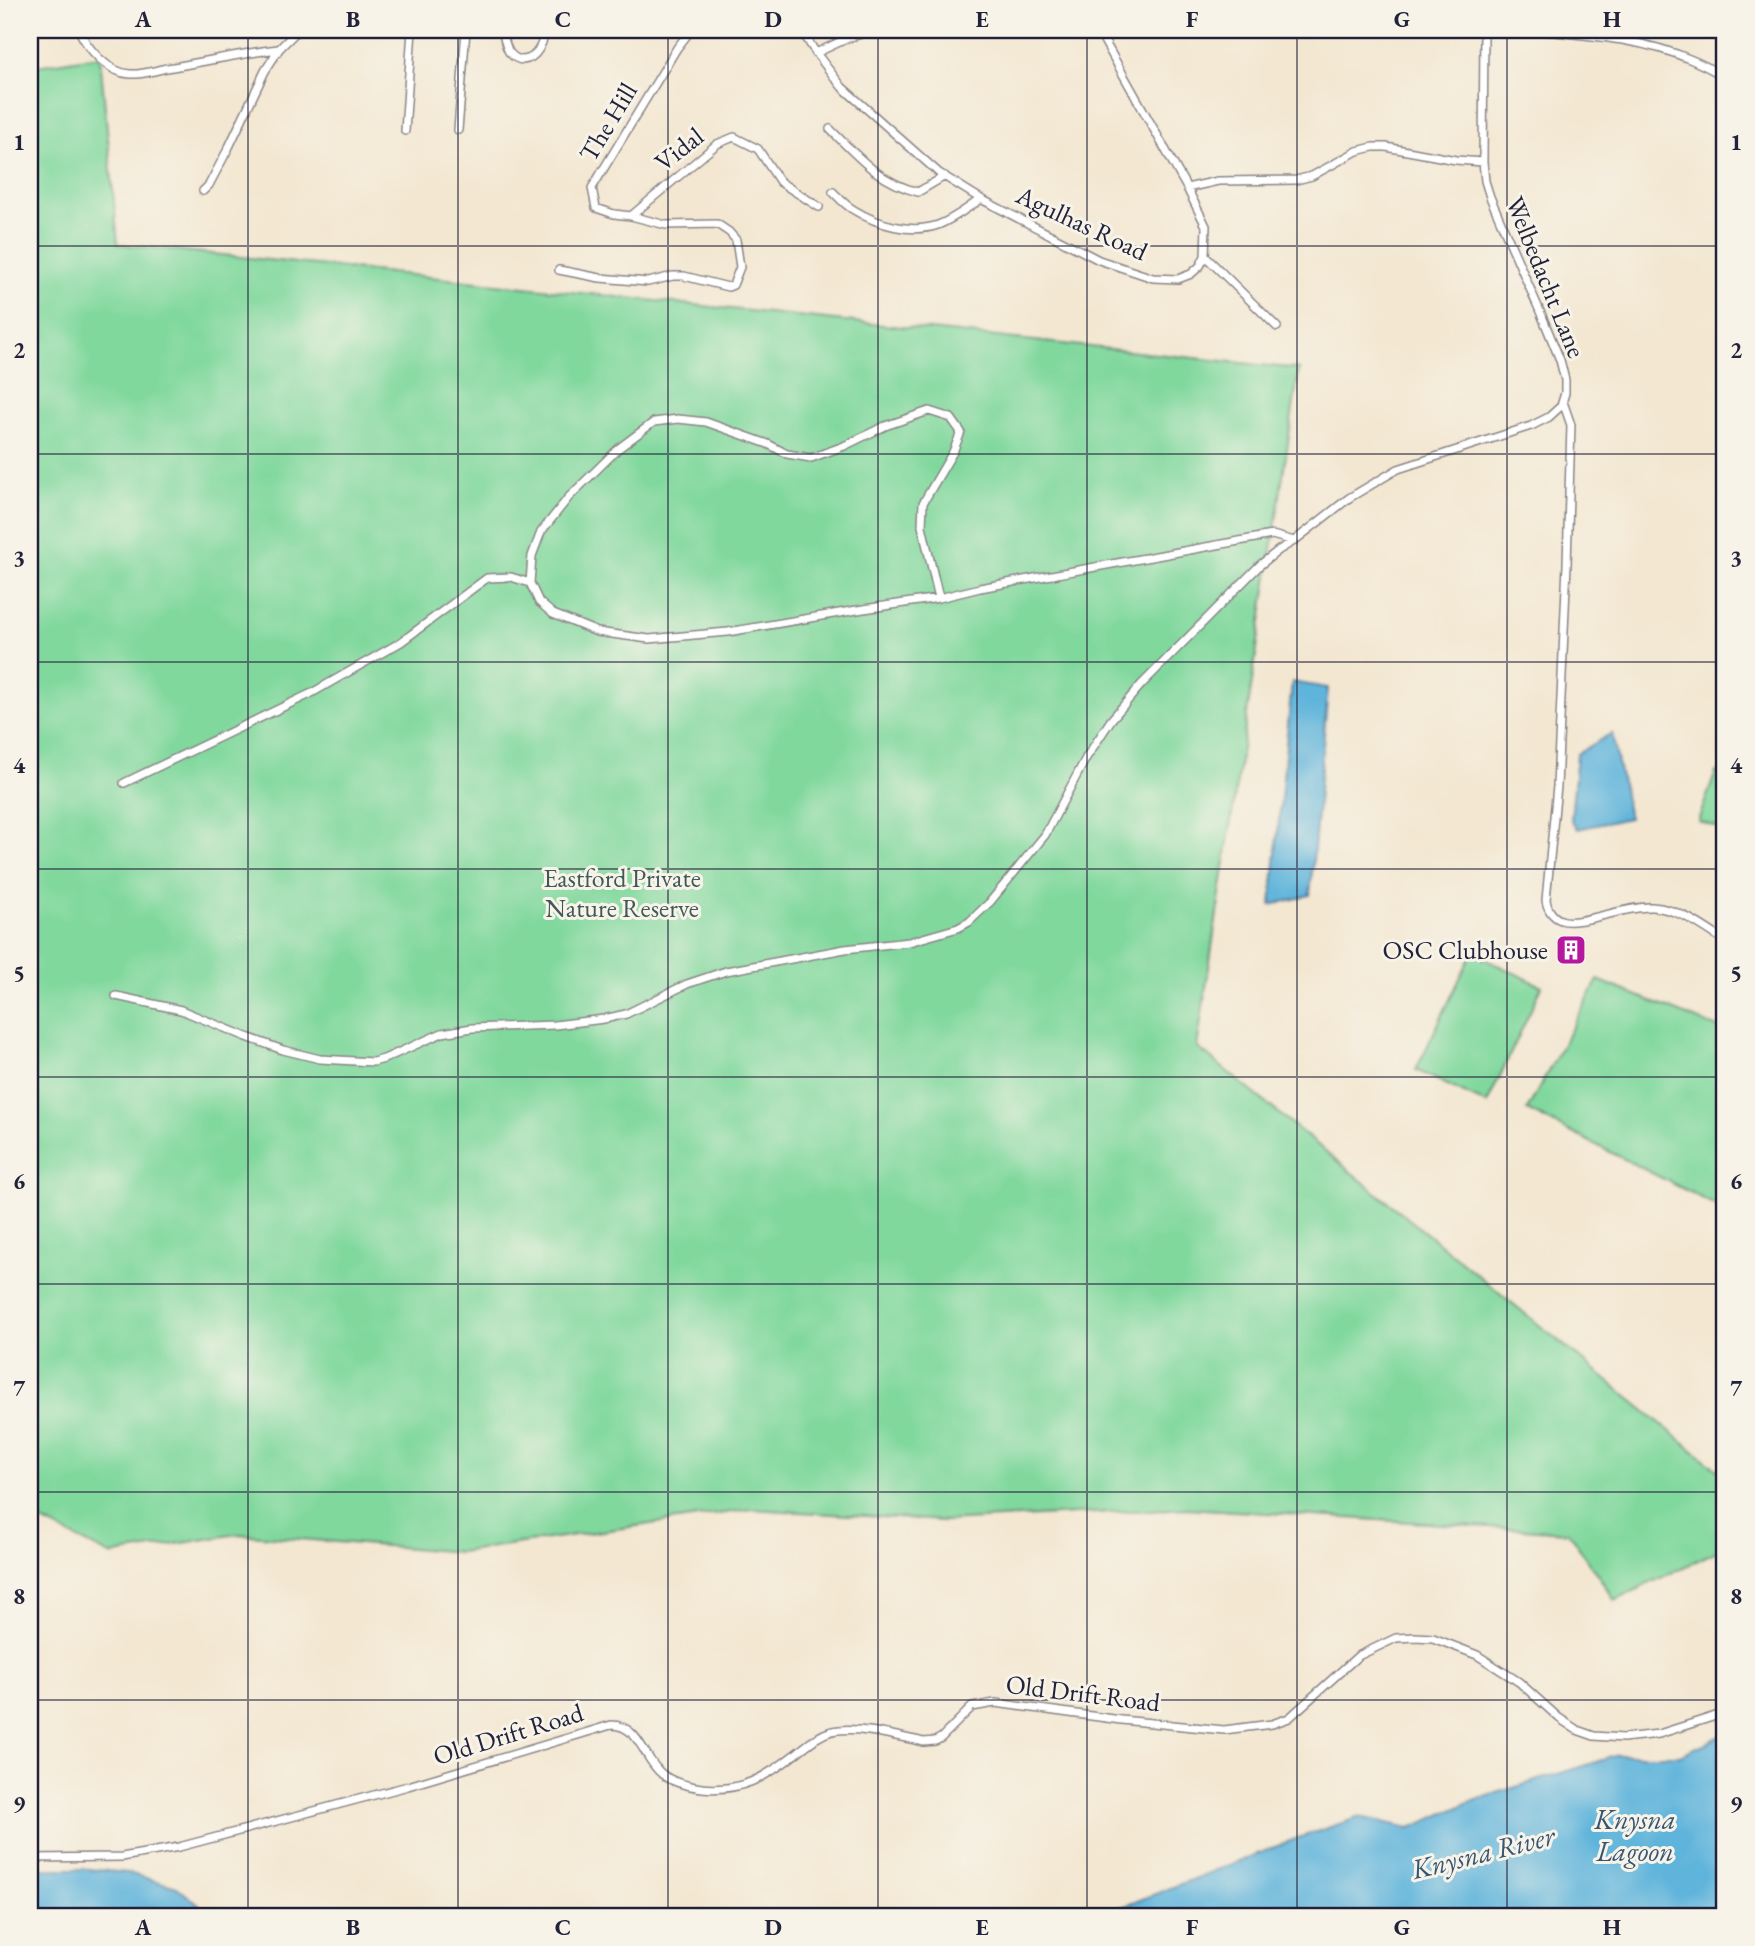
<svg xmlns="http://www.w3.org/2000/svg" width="1755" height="1946" viewBox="0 0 1755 1946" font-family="'EB Garamond',serif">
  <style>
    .park { fill: #80d89d; stroke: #517d6c; stroke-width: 2 }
    .water { fill: #5fb4db; stroke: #406b8b; stroke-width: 2 }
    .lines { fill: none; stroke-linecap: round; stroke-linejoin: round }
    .minor-casing { stroke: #8a8486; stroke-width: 10 }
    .minor { stroke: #fff; stroke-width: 7 }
    .grid { fill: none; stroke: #22223b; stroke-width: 2; stroke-opacity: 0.55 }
    .labels { text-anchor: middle; stroke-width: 6; stroke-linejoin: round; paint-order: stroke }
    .street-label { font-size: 26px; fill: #22223b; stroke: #f7f3e8 }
    .park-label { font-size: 26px; fill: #3e5958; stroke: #f7f3e8 }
    .poi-label { font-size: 26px; fill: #22223b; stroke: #f7f3e8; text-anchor: end }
    .water-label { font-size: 28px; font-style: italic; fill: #375573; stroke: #f7f3e8 }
    .neatline { fill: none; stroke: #22223b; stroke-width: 2.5 }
    .grid-label { font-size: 23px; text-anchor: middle; font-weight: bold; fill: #22223b }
  </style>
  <rect width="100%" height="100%" fill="#f7f3e8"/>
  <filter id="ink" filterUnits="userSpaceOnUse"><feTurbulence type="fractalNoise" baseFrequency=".0143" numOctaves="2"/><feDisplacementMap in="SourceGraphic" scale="14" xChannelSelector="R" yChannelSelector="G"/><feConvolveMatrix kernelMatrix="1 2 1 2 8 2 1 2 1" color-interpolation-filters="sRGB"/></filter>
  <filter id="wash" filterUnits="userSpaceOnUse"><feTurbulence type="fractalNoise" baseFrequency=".00686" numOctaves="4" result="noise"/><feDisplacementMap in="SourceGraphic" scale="28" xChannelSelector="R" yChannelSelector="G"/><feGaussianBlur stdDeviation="1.57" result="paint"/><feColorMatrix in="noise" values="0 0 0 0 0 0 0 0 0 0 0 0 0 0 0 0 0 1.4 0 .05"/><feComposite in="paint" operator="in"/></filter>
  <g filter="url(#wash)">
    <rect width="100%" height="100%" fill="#f3e7d1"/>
    <!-- park -->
    <path class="park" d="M100,56L118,244L1299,369L1197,1047L1725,1476V1547L1615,1600L1568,1532L1187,1508L944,1521L752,1509L460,1552L237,1534L110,1555L30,1515V67Z
      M1716,772L1725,775V830L1698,821Z
      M1472,953L1542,986L1487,1104L1416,1070Z
      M1598,980L1725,1031V1210L1527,1110Z"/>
    <!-- water -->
    <path class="water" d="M1292,682L1328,688L1310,895L1271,905Z
      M1612,733L1629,818L1578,829L1571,820L1577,754Z
      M1725,1734V1916H1083L1122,1907L1298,1838L1360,1817L1410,1828L1478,1799L1618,1755H1680Z
      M39,1869H88L128,1873L177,1887L212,1916H30V1871Z"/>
  </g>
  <g filter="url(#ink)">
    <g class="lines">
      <!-- minor casing -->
      <g class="minor-casing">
        <path id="minor" d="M79,30C87,48 108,73 130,74C142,75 156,70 167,68C205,62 241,53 279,49
          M502,30C504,37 505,45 509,52C513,57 517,60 523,60C538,59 543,41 546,30
          M801,30L816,53L842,87L939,173L981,199L1099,260L1153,278L1178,279L1191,274L1200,266L1205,256L1206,226L1187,188L1102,37L1094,30
          M1532,30C1586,35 1641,38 1692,60C1703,65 1715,70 1725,78
          M816,53L848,38L874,30
          M830,129C857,156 879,182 918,192L945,176
          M458,130L466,30
          M405,131L412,30
          M1187,188L1218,181L1296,180L1312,176L1357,151L1373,147H1386L1456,160L1483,162
          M203,191L209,185L229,147L265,71L279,49L298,30
          M833,192C839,198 846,206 854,210C878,225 911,234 938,225C954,219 967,208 981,199
          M631,216L717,144L734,137L758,149L780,182L819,207
          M1205,256L1277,327
          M30,261L35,242L31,228
          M559,270L600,278L648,282L673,276H684L728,287L733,285L740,267L736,240L729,232L717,224L666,225L631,216L614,214L596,208L592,188L677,48L691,30
          M1563,402L1571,425L1567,565L1557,786L1546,900C1547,908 1552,917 1561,920C1577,927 1628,905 1652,907C1680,909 1702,926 1725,941
          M530,583L532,556L541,532L569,497L619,448L654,422L678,419L706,422L768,444L787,454L811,458L844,446L885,426L929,411L951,418L961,432L953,452L923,503L922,526L939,598
          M124,783L310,694L401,642L487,578L511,577L530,583L539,602L553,614L597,632L649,639L728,632L857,610L939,598L980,588L1272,535L1294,541
          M116,996L181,1010L244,1036L283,1050L320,1059L373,1062L384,1059L442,1033L472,1028L555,1025L604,1019L626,1014L687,984L726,971L845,949L909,942L958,928L969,922L990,902L1045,835L1086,758L1111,720L1141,685L1260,565L1279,550L1294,541L1349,498L1398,469L1531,426L1549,417L1561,406L1565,393V380L1560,360L1542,316L1490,197L1485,181L1483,162L1484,30
          M30,1858L122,1857L179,1847L408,1786L611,1725C640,1725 643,1759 662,1774C673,1783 688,1786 702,1788C740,1792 765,1778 794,1755C805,1747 816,1736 829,1732C852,1724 900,1737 924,1742L935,1741L941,1738L972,1707L995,1703L1121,1720L1224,1730L1272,1724L1289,1718L1358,1656L1396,1638L1415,1637L1433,1638L1477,1655L1519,1682L1559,1718L1577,1730L1594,1736L1623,1738L1659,1734L1725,1713"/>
      </g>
      <!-- minor -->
      <use href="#minor" class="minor"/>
    </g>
  </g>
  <!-- grid -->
  <path class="grid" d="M248,30V1916M458,30V1916M668,30V1916M878,30V1916M1087,30V1916M1297,30V1916M1507,30V1916M30,246H1725M30,454H1725M30,662H1725M30,869H1725M30,1077H1725M30,1284H1725M30,1492H1725M30,1700H1725"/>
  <!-- icons -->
  <defs>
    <g id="building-square" transform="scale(1.575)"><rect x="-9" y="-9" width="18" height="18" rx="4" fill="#b5179e" stroke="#f7f3e8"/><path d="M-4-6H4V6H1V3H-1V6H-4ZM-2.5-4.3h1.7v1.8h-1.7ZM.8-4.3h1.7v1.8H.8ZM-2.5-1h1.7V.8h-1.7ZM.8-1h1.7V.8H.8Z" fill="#fff"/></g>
  </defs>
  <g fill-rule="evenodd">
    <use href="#building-square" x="1571" y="950"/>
  </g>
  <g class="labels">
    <!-- street labels -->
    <g class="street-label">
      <text transform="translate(608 122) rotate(-59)" y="9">The Hill</text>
      <text transform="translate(679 149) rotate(-38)" y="9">Vidal</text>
      <text transform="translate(1082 223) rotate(25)" y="9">Agulhas Road</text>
      <text transform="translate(1546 277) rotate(68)" y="9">Welbedacht Lane</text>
      <text transform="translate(1083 1693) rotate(7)" y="9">Old Drift Road</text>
      <text transform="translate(508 1734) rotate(-17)" y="9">Old Drift Road</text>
    </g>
    <!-- park labels -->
    <g class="park-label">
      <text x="622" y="887">Eastford Private<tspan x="622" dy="30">Nature Reserve</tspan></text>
    </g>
    <!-- poi labels -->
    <g class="poi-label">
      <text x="1548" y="959">OSC Clubhouse</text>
    </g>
    <!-- water labels -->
    <g class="water-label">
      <text x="1635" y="1829">Knysna<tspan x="1635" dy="32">Lagoon</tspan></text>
      <text transform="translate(1483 1852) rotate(-14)" y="10">Knysna River</text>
    </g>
  </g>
  <!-- margin -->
  <rect width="1755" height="1946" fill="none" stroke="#f7f3e8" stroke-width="77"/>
  <rect x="38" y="38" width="1678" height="1870" class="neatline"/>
  <g class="grid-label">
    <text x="143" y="27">A</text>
    <text x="353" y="27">B</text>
    <text x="563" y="27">C</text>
    <text x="773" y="27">D</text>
    <text x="982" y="27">E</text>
    <text x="1192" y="27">F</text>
    <text x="1402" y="27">G</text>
    <text x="1612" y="27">H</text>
    <text x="19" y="150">1</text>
    <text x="1736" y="150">1</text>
    <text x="19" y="358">2</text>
    <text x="1736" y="358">2</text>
    <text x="19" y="566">3</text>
    <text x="1736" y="566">3</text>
    <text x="19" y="773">4</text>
    <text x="1736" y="773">4</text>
    <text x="19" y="981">5</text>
    <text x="1736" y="981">5</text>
    <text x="19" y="1189">6</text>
    <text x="1736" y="1189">6</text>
    <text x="19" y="1396">7</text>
    <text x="1736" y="1396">7</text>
    <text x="19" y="1604">8</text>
    <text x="1736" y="1604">8</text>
    <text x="19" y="1812">9</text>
    <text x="1736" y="1812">9</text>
    <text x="143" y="1935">A</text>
    <text x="353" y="1935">B</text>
    <text x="563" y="1935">C</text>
    <text x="773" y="1935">D</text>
    <text x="982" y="1935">E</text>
    <text x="1192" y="1935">F</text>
    <text x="1402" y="1935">G</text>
    <text x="1612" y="1935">H</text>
  </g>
</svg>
